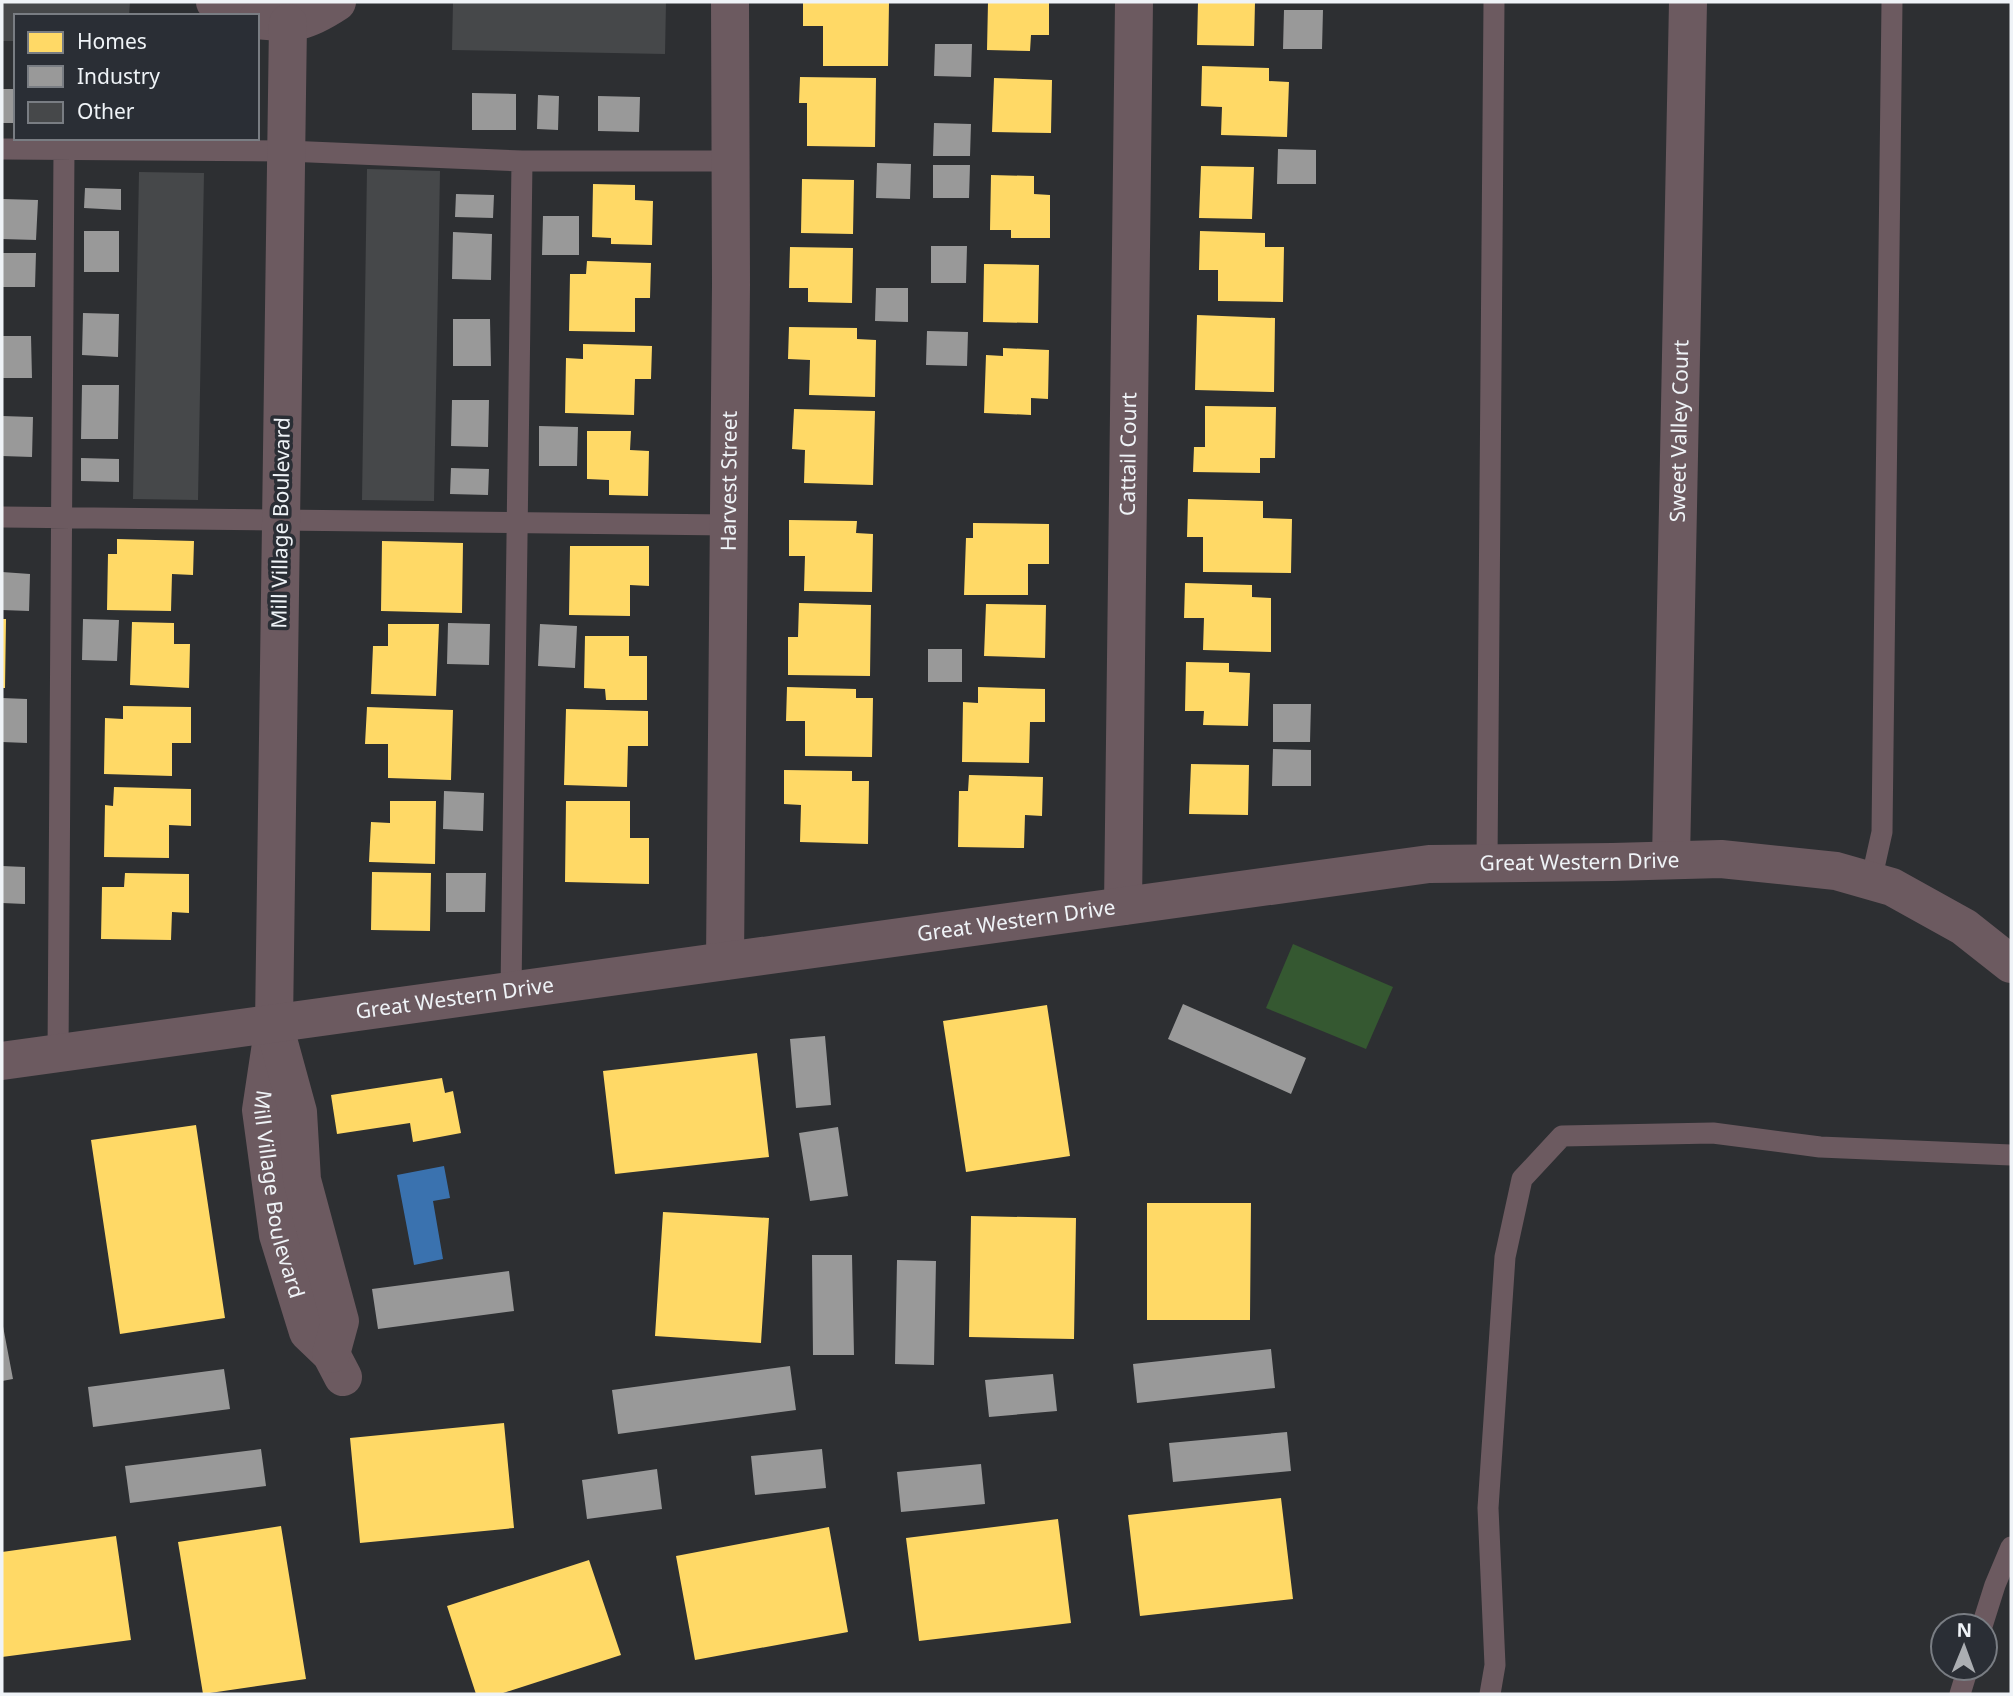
<svg xmlns="http://www.w3.org/2000/svg" width="2013" height="1696" viewBox="0 0 2013 1696" font-family="'Noto Sans',sans-serif">
  <style>
    .green { fill: #355831 }
    .water { fill: #3a72af }
    .homes { fill: #ffd966 }
    .industry { fill: #999 }
    .building { fill: #46484a }
    .lines { fill: none; stroke-linecap: round; stroke-linejoin: round }
    .lane { stroke: #6c5a60; stroke-width: 21 }
    .street { stroke: #6c5a60; stroke-width: 38 }
    .labels { text-anchor: middle; stroke-width: 7; stroke-linejoin: round; paint-order: stroke }
    .street-label { font-size: 21px; fill: #eff3f7; stroke: #2a2e35 }
  </style>
  <rect width="100%" height="100%" fill="#2d2f32"/>
  <!-- green -->
  <path class="green" d="M1293,944L1393,987L1366,1049L1266,1008Z"/>
  <!-- water -->
  <path class="water" d="M444,1166L450,1198L433,1201L443,1259L414,1265L397,1175Z"/>
  <!-- homes -->
  <path class="homes" d="M803,2H889L888,66H823V26H803Z
    M988,2H1049V35H1031L1030,51L987,50Z
    M1198,2H1255L1254,46L1197,45Z
    M1202,66L1269,68V81L1289,82L1287,137L1221,135L1222,107L1201,106Z
    M800,77L876,78L875,147L807,146V103H799Z
    M994,78L1052,80L1051,133L992,132Z
    M1201,166L1254,167L1252,219L1199,218Z
    M991,175L1034,176V194L1050,195V238H1011V230H990Z
    M802,179L854,180L853,234L801,233Z
    M593,184L635,185V200L653,201L652,245L611,244V238L592,237Z
    M1200,231L1265,233V247H1284L1283,302L1218,301V270H1199Z
    M790,247L853,248L852,303L808,302V288H789Z
    M587,261L651,263L650,298H635V332L569,331L570,274H586Z
    M984,264L1039,265L1038,323L983,322Z
    M1197,315L1275,318L1274,392L1195,390Z
    M789,327L857,328V339L876,340L875,397L809,395L810,360L788,359Z
    M583,344L652,346L651,379H635L634,415L565,413L566,358L583,359Z
    M1003,348L1049,350L1048,399L1031,398V415L984,413L986,355L1003,356Z
    M1205,406L1276,407L1275,458H1260V473L1193,472L1194,447H1205Z
    M794,409L875,411L873,485L804,483L805,450L792,449Z
    M587,431H631L630,450L649,451L648,496L609,495V480L587,479Z
    M1188,499L1263,501V518L1292,519L1291,573L1203,572V537H1187Z
    M789,520L857,521L856,533L873,534L872,592L804,591L805,556H789Z
    M973,523L1049,524V564H1028V595H964L966,538H973Z
    M117,539L194,541L193,575L172,574L171,611L107,610L108,554H117Z
    M382,541L463,543L462,613L381,611Z
    M570,546H649V586L630,585V616L569,615Z
    M1185,583L1252,585V597L1271,598V652L1203,650L1204,618H1184Z
    M799,603L871,605L870,676L788,675V637H798Z
    M986,604L1046,605L1045,658L984,656Z
    M2,619H6L5,688H2Z
    M132,622L174,623V644H190L189,688L130,685Z
    M388,624H439L436,696L371,694L373,646H388Z
    M585,636H629V656H647V700H606L605,689L584,688Z
    M1186,662L1229,663V672L1250,673L1248,726L1203,725L1204,711H1185Z
    M787,687L856,689V698H873L872,757L805,756V721H786Z
    M978,687L1045,689V722H1030L1029,763L962,762L963,702L978,703Z
    M123,706L191,707V743H172V776L104,774L105,718L123,719Z
    M367,707L453,710L451,780L388,778V744H365Z
    M566,709L648,711V746H628L627,787L564,785Z
    M1191,764L1249,765L1248,815L1189,814Z
    M784,770L852,771V781H869L868,844L800,842L801,805L784,804Z
    M969,775L1043,777L1042,816L1025,815L1024,848L958,847L959,791H968Z
    M114,787L191,789V826L169,825V858L104,857L105,805L113,806Z
    M390,801H436L435,864L369,862L371,822L390,823Z
    M566,801H630V838H649V884L565,882Z
    M372,872L431,873L430,931L371,930Z
    M125,873L189,874V913L172,912L171,940L101,939L102,887H124Z
    M1047,1005L1070,1156L966,1172L943,1021Z
    M757,1053L769,1157L615,1174L603,1071Z
    M442,1078L445,1093L453,1091L461,1133L413,1142L410,1123L337,1134L331,1095Z
    M196,1125L225,1318L120,1334L91,1140Z
    M1147,1203H1251L1250,1320H1147Z
    M663,1212L769,1218L761,1343L655,1336Z
    M971,1216L1076,1218L1074,1339L969,1337Z
    M504,1423L514,1528L360,1543L350,1438Z
    M1281,1498L1293,1599L1140,1616L1128,1515Z
    M1058,1519L1071,1623L919,1641L906,1538Z
    M281,1526L306,1679L203,1694L178,1542Z
    M829,1527L848,1632L695,1660L676,1556Z
    M116,1536L131,1640L2,1657V1552Z
    M589,1560L621,1655L500,1694H476L447,1606Z"/>
  <!-- industry -->
  <path class="industry" d="M1284,10H1323L1322,49H1283Z
    M935,44H972L971,77L934,76Z
    M2,89H16V123H2Z
    M472,93L516,94V130H472Z
    M538,95L559,96L558,130L537,129Z
    M598,96L640,97L639,132L598,131Z
    M934,123L971,124L970,156H933Z
    M1278,149L1316,150V184H1277Z
    M877,163L911,164L910,199L876,198Z
    M933,165H970L969,198H933Z
    M85,188L121,189V210L84,208Z
    M456,194L494,195L493,218L455,217Z
    M3,199L38,200L36,240L2,239Z
    M543,216H579V255H542Z
    M84,231H119V272H84Z
    M453,232L492,234L491,280L452,279Z
    M931,246H967L966,283H931Z
    M2,253H36L35,287H2Z
    M876,288H908V322L875,321Z
    M83,313L119,314L118,357L82,355Z
    M453,319H490L491,366H453Z
    M927,331L968,332L967,366L926,365Z
    M2,336H31L32,378H2Z
    M82,385H119L118,439H81Z
    M452,400H489L488,447L451,446Z
    M2,416L33,417L32,457L2,456Z
    M539,426L578,427L577,466H539Z
    M81,458L119,459V482L81,481Z
    M451,468L489,469L488,495L450,494Z
    M2,572L30,574L29,611L2,610Z
    M83,619L119,620L117,661L82,660Z
    M448,623L490,624L489,665L447,664Z
    M540,624L577,626L575,668L538,666Z
    M928,649H962V682H928Z
    M2,698L27,699V743L2,742Z
    M1273,704H1311L1310,742H1273Z
    M1273,749L1311,750V786H1272Z
    M444,791L484,793L483,831L443,829Z
    M2,866L25,867V904L2,903Z
    M446,873H486L485,912H446Z
    M1183,1004L1306,1058L1291,1094L1168,1039Z
    M825,1036L831,1105L796,1108L790,1039Z
    M838,1127L848,1196L810,1201L799,1133Z
    M812,1255H852L854,1355H813Z
    M897,1260L936,1261L934,1365L895,1364Z
    M509,1271L514,1311L378,1329L372,1289Z
    M2,1321L13,1379L2,1381Z
    M1271,1349L1275,1388L1137,1403L1133,1364Z
    M790,1366L796,1410L618,1434L612,1390Z
    M224,1369L230,1409L93,1427L88,1387Z
    M1053,1374L1057,1411L989,1417L985,1380Z
    M1287,1432L1291,1471L1173,1482L1169,1443Z
    M261,1449L266,1486L130,1503L125,1466Z
    M822,1449L826,1488L755,1495L751,1456Z
    M981,1464L985,1504L901,1512L897,1472Z
    M657,1469L662,1509L587,1519L582,1480Z"/>
  <!-- building -->
  <path class="building" d="M2,2H130L129,16H16V41H2Z
    M453,2H666L665,54L452,50Z
    M367,169L440,171L434,501L362,500Z
    M139,172L204,173L198,500L133,499Z"/>
  <g class="lines">
    <!-- lane -->
    <path class="lane" d="M2,149L287,151L522,161H731
      M2,517L729,525
      M1487,863L1494,2
      M1871,881L1882,832L1892,2
      M511,991L522,161
      M58,1055L64,149
      M1982,1626L1995,1585L2011,1547
      M1490,1694L1495,1665L1488,1508L1505,1257L1522,1179L1562,1136L1713,1133L1820,1147L2011,1155
      M1960,1694L1968,1668"/>
    <!-- street -->
    <g class="street">
      <path d="M215,2L240,16"/>
      <path d="M257,20C295,24 305,23 337,2"/>
      <path id="s1" d="M288,23L274,1024L261,1110L278,1235L308,1332L331,1354L343,1377"/>
      <path id="s2" d="M1671,860L1688,2"/>
      <path id="s3" d="M1123,906L1134,2"/>
      <path id="s4" d="M725,961L731,285L730,2"/>
      <path d="M278,1039L298,1112L302,1180L340,1321L331,1354"/>
      <path id="s5" d="M2,1061L1429,864L1612,862L1721,859L1836,871L1892,887L1964,927L2011,964"/>
    </g>
  </g>
  <g class="labels">
    <!-- street labels -->
    <g class="street-label">
      <text dy="7" stroke="none"><textPath href="#s2" startOffset="429">Sweet Valley Court</textPath></text>
      <text dy="7" stroke="none"><textPath href="#s3" startOffset="452">Cattail Court</textPath></text>
      <text dy="7" stroke="none"><textPath href="#s4" startOffset="480">Harvest Street</textPath></text>
      <text transform="translate(281 523) rotate(-89)" y="7">Mill Village Boulevard</text>
      <text dy="7" stroke="none"><textPath href="#s5" startOffset="1591">Great Western Drive</textPath></text>
      <text dy="7" stroke="none"><textPath href="#s5" startOffset="1024">Great Western Drive</textPath></text>
      <text dy="7" stroke="none"><textPath href="#s5" startOffset="457">Great Western Drive</textPath></text>
      <text dy="7" stroke="none"><textPath href="#s1" startOffset="1174">Mill Village Boulevard</textPath></text>
    </g>
  </g>
  <!-- border -->
  <rect width="2013" height="1696" fill="none" stroke="#eff3f7" stroke-width="7"/>
  <!-- legend -->
  <rect x="14" y="14" width="245" height="126" fill="#2a2e35" stroke="#797d83" stroke-width="2"/>
  <rect x="28" y="32" width="35" height="21" fill="#ffd966" stroke="#797d83" stroke-width="2"/>
  <text x="77" y="49" font-size="21" fill="#eff3f7">Homes</text>
  <rect x="28" y="66" width="35" height="21" fill="#999999" stroke="#797d83" stroke-width="2"/>
  <text x="77" y="84" font-size="21" fill="#eff3f7">Industry</text>
  <rect x="28" y="102" width="35" height="21" fill="#46484a" stroke="#797d83" stroke-width="2"/>
  <text x="77" y="119" font-size="21" fill="#eff3f7">Other</text>
  <!-- north arrow -->
  <g transform="translate(1964 1647) rotate(1)"><circle r="33" fill="#2a2e35" stroke="#797d83" stroke-width="2"/>
  <path d="M0-5L12 26L0 18L-12 26Z" fill="#abaeb2"/>
  <text y="-10" font-size="19" font-weight="bold" text-anchor="middle" fill="#eff3f7">N</text>
  </g>
</svg>
